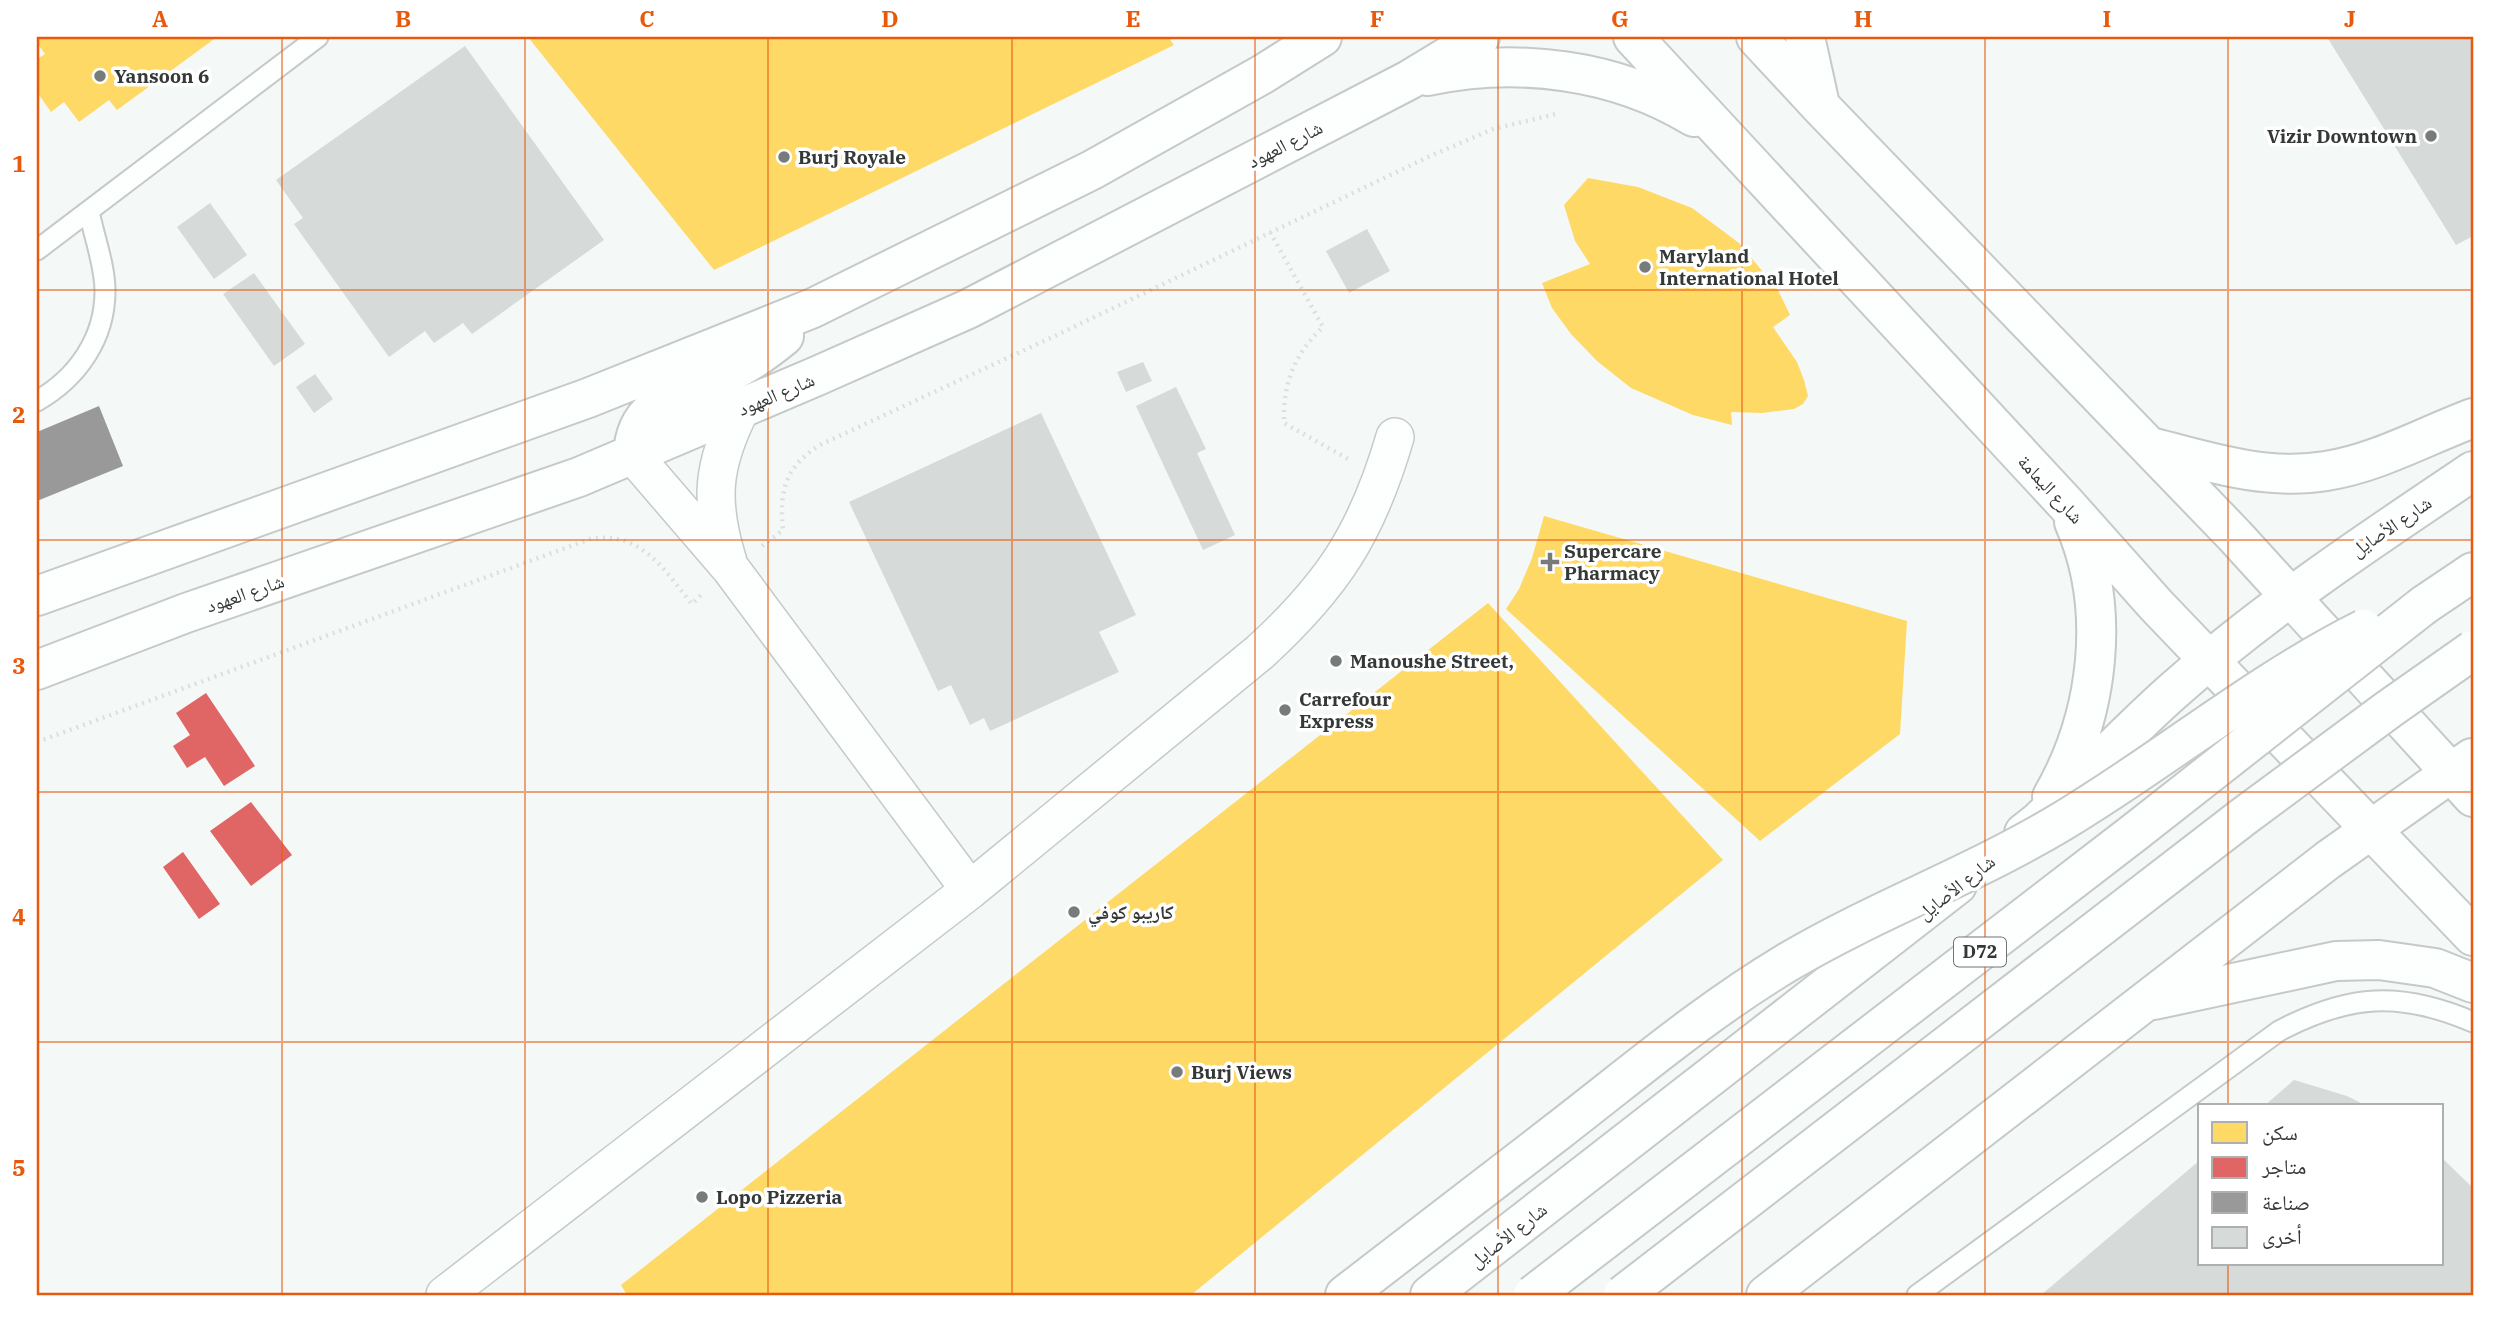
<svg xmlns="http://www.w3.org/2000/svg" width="2510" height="1332" viewBox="0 0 2510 1332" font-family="'IBM Plex Serif','Noto Naskh Arabic',serif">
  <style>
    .homes { fill: #ffd966 }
    .shops { fill: #e06666 }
    .industry { fill: #999 }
    .building { fill: #d6dad8 }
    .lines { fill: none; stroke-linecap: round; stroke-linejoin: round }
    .lane-casing { stroke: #c5cac8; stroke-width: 23 }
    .street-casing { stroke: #c5cac8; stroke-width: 40 }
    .secondary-casing { stroke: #c5cac8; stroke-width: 42 }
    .primary-casing { stroke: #c5cac8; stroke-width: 42 }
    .path { stroke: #dcdfde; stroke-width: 4.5; stroke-dasharray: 2 5; stroke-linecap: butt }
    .lane { stroke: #fdfefe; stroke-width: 19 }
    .street { stroke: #fdfefe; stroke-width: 37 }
    .secondary { stroke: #fdfefe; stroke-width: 38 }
    .primary { stroke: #fdfefe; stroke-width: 38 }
    .primary-bridge-casing { stroke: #c5cac8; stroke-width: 42; stroke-linecap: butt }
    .primary-bridge { stroke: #fdfefe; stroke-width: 38 }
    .grid { fill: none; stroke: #e8590c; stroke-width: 2; stroke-opacity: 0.55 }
    .poi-dot { fill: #777c7a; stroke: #fff; stroke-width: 2.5 }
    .labels { text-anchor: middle; stroke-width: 7; stroke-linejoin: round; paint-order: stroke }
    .shield { fill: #fff; stroke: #717472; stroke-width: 2 }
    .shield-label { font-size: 18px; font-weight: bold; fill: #343836 }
    .poi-label { font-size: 19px; font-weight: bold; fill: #343836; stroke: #fff; text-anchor: start }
    .street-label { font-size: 19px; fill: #343836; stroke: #fff }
    .neatline { fill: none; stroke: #e8590c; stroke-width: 2.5 }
    .grid-label { font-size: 23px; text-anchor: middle; font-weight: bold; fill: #e8590c }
  </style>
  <rect width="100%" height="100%" fill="#f4f9f7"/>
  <!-- homes -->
  <path class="homes" d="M37,37H217L117,110L109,100L79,122L64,102L51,112L37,92V59L45,54L37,43Z
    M528,37H1168L1174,45L714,270Z
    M1588,178L1638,187L1692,208L1739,243L1778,290L1790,315L1773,327L1797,362L1804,380L1808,396L1803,404L1794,409L1762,413L1731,412L1732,425L1693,415L1631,388L1597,361L1571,334L1552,308L1542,283L1590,264L1575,241L1564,205Z
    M1544,516L1907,621L1900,734L1760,841L1506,609L1519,589L1532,558Z
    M1488,603L1723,860L1191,1295H627L621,1285Z"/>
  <!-- shops -->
  <path class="shops" d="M206,693L255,766L224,786L205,757L187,768L173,746L190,735L176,713Z
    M251,802L292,855L251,886L210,831Z
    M183,852L220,904L199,919L163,867Z"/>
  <!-- industry -->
  <path class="industry" d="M99,406L123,466L37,501V432Z"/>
  <!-- building -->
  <path class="building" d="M2327,37H2473V236L2456,245Z
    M465,46L604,240L472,334L463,323L434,343L425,331L389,357L294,224L303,218L276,180Z
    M210,203L247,255L214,279L177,227Z
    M1367,229L1390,271L1349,293L1326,251Z
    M254,273L305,344L274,366L223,294Z
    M1143,362L1152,381L1126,392L1117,372Z
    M315,374L333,399L314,413L296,387Z
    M1176,387L1206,449L1197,453L1235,535L1203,550L1136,406Z
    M1041,413L1136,615L1099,632L1119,672L990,731L984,718L970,725L951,685L938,691L849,502Z
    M2294,1080L2347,1096L2367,1106H2264Z
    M2442,1158L2473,1188V1295H2041L2200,1160V1264H2442Z"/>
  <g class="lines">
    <!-- lane casing -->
    <g class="lane-casing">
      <path id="lane" d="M37,250L318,37
        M37,401C77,378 105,339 105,291C105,265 94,237 89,211
        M1917,1295L2279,1031C2349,994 2400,991 2473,1022"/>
    </g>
    <!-- street casing -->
    <g class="street-casing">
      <path id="street" d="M633,455L731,569L970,890
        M728,562C709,501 712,465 741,408
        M445,1295L970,890L1260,652C1333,585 1367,533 1395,437"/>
    </g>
    <!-- secondary casing -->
    <g class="secondary-casing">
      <path id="secondary" d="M1633,37L2066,504L2156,605L2473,936
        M1756,37L1821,107L2235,536L2473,797
        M1805,37L1820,105
        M1428,76C1518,57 1615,69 1694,117
        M2151,447C2208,462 2267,481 2326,471C2377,463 2425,436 2473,418
        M633,455C635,400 683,394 724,375C746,365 766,351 784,336
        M37,596L588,398L813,308L1092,170L1263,74L1322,37
        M37,670L186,613L579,477L817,376L968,309L1409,80L1480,37
        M2052,797C2099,715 2112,609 2074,522
        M2024,833L2038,822C2083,779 2126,733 2172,692C2266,609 2370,540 2473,471
        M2154,1000L2336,961L2379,960L2435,968L2473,983
        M1430,1295L1957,885
        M1766,1295L2328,860L2472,758"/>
    </g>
    <!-- primary casing -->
    <g class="primary-casing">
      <path id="primary" d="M2424,605L2473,572
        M1345,1295L1558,1131"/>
    </g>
    <!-- path -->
    <path class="path" d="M1270,232L1323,327C1294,355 1283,383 1284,423L1350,460
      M762,546L783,530C779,489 786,465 822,444L1059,334L1428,157L1493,129L1560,113
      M37,742L590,539C641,530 664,570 692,604L703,593"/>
    <!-- lane -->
    <use href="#lane" class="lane"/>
    <!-- street -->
    <use href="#street" class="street"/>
    <!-- secondary -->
    <use href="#secondary" class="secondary"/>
    <!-- primary -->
    <use href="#primary" class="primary"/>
    <!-- primary-bridge casing -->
    <g class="primary-bridge-casing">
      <path id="primary-bridge" d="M1558,1131C1633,1073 1706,1011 1788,962C1876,910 1973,875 2061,822C2163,761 2256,683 2364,629
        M1533,1295L2135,832L2424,605
        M1623,1295L2243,817L2389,709L2473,650"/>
    </g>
    <!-- primary-bridge -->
    <use href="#primary-bridge" class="primary-bridge"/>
  </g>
  <!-- grid -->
  <path class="grid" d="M282,37V1295M525,37V1295M768,37V1295M1012,37V1295M1255,37V1295M1498,37V1295M1742,37V1295M1985,37V1295M2228,37V1106M37,290H2473M37,540H2473M37,792H2473M37,1042H2473M2228,1264V1295"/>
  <!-- markers -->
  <g class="poi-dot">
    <circle cx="100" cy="76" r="7"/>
    <circle cx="2431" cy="136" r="7"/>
    <circle cx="784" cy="157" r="7"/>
    <circle cx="1645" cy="267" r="7"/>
    <path d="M1546.5 551.5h7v7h7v7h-7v7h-7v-7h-7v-7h7z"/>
    <circle cx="1336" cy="661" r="7"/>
    <circle cx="1285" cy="710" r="7"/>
    <circle cx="1074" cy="912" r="7"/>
    <circle cx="1177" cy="1072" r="7"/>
    <circle cx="702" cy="1197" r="7"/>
  </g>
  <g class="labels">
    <!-- shield labels -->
    <rect class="shield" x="1954" y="937.5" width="52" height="29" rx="5"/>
    <g class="shield-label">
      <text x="1980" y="958">D72</text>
    </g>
    <!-- poi labels -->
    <g class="poi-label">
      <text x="114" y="83">Yansoon 6</text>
      <text x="2417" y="143" text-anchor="end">Vizir Downtown</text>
      <text x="798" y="164">Burj Royale</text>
      <text x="1659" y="263">Maryland<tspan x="1659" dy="22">International Hotel</tspan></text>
      <text x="1564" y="558">Supercare<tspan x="1564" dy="22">Pharmacy</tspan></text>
      <text x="1350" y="668">Manoushe Street,</text>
      <text x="1299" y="706">Carrefour<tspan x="1299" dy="22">Express</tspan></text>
      <text x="1088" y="919">كاريبو كوفي</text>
      <text x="1191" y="1079">Burj Views</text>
      <text x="716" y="1204">Lopo Pizzeria</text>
    </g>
    <!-- street labels -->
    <g class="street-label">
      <text transform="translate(1285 144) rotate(-27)" y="7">شارع العهود</text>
      <text transform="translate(776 394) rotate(-23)" y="7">شارع العهود</text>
      <text transform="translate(2051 489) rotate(47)" y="7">شارع اليمامة</text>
      <text transform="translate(2391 526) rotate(-34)" y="7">شارع الأصايل</text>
      <text transform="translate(245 593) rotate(-19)" y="7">شارع العهود</text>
      <text transform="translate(1956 887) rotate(-38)" y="7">شارع الأصايل</text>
      <text transform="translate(1508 1235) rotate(-38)" y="7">شارع الأصايل</text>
    </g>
  </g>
  <!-- border -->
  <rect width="2510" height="1332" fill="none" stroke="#ffffff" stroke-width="77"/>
  <!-- legend -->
  <rect x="2198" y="1104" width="245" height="161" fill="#ffffff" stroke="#aeafaf" stroke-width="2"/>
  <rect x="2212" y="1122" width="35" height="21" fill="#ffd966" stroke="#aeafaf" stroke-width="2"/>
  <text x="2262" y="1140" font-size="21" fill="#343836">سكن</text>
  <rect x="2212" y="1157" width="35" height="21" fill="#e06666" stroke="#aeafaf" stroke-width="2"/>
  <text x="2262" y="1174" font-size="21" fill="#343836">متاجر</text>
  <rect x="2212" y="1192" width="35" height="21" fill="#999999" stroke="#aeafaf" stroke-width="2"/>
  <text x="2262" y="1210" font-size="21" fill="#343836">صناعة</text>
  <rect x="2212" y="1227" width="35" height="21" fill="#d6dad8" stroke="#aeafaf" stroke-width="2"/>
  <text x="2262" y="1244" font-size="21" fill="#343836">أخرى</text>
  <rect x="38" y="38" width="2434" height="1256" class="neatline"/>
  <g class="grid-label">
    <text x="160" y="27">A</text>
    <text x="403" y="27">B</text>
    <text x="647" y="27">C</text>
    <text x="890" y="27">D</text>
    <text x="1133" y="27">E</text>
    <text x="1377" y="27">F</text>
    <text x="1620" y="27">G</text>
    <text x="1863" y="27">H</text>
    <text x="2107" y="27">I</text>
    <text x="2350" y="27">J</text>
    <text x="19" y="172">1</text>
    <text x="19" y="423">2</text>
    <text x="19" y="674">3</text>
    <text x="19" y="925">4</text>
    <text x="19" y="1176">5</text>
  </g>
</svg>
